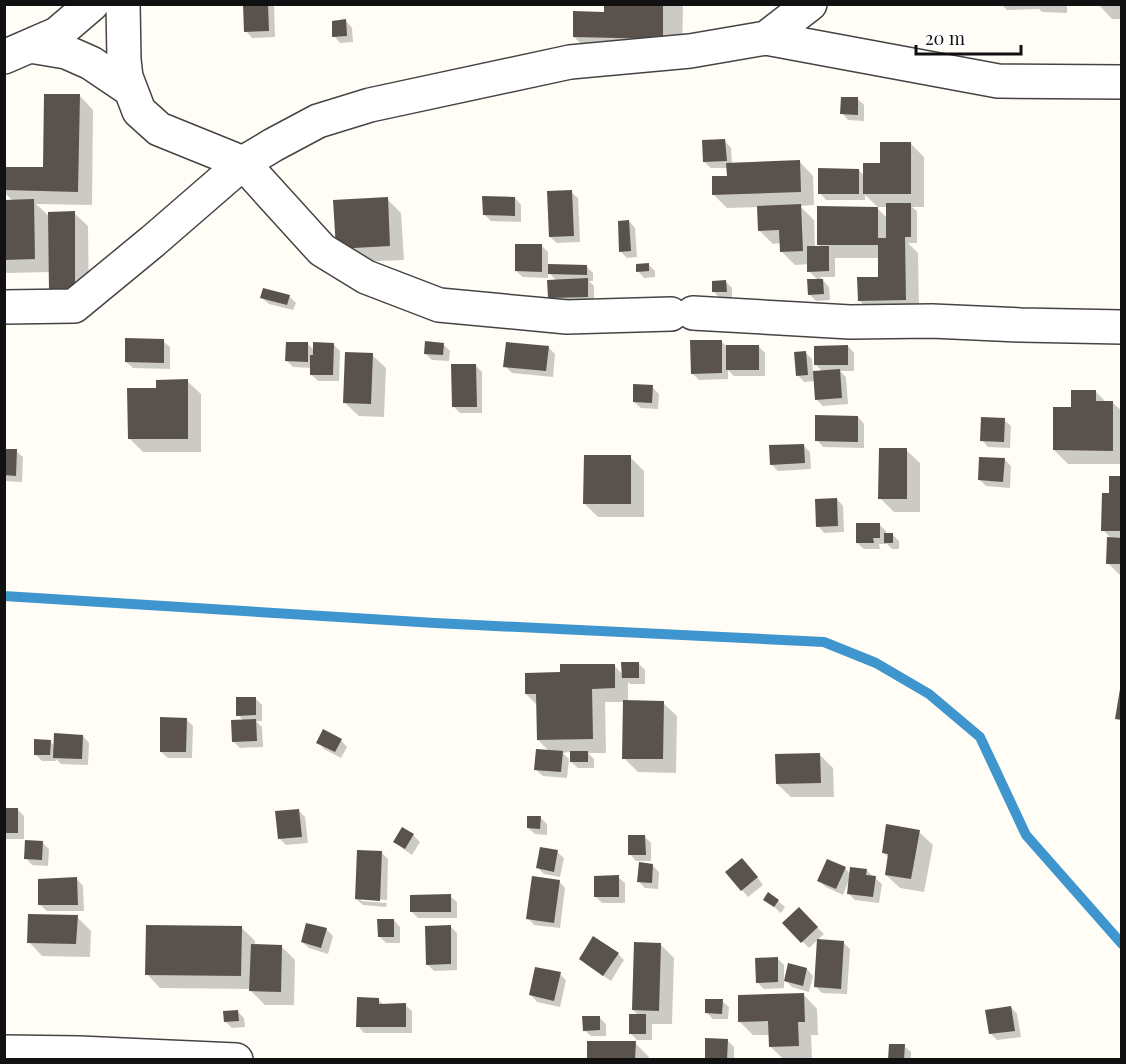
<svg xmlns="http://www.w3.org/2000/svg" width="1126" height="1064" viewBox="0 0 1126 1064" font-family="'Playfair Display',serif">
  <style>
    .shadow { fill: #0003 }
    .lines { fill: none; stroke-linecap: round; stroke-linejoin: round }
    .stream { stroke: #3f96cf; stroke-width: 10 }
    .building { fill: #5a524d }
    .minor-casing { stroke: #444; stroke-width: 36 }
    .minor { stroke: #fff; stroke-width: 33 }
  </style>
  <rect width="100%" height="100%" fill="#fffdf5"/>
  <!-- shadow -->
  <path class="shadow" d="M245,4H274L275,37L252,38L246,31Z
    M606,4H683L682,59L595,57L574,37L605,13Z
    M1001,4H1067V13L1042,12L1039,9L1007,10Z
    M1098,4H1122V19H1112Z
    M346,21L352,28L353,42L340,43L334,36Z
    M80,96L93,110L92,205L36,204L50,217L74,213L88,226L89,305L50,272L7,273L4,270V201H13L4,192V168L44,169Z
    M857,98L864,105V121L848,120L842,113Z
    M725,141L731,148L732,164L800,162L813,176L814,205L800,206L814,220L815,248H822L818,244L877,208L887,218V207H878L865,195V200H826L820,193L859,170L864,176L882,165L911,144L924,157V207H912L917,211V243H908L918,253L919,313L873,314L859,300L880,278L879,258H835V277H820L829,287L830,300L816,301L809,294L818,280L809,271V264L795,265L781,251V243L773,244L759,230V207L727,208L714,195L728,177V168H711L704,162Z
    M571,192L578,198L580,242L557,243L550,237Z
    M515,198L521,205V222L491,221L484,214Z
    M387,199L401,213L404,260L351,262L337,249Z
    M629,221L635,228L637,257L627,258L621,252Z
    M541,245L548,252V266L587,267L593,273V281H589L594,286V303L556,304L549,297L557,281L548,272V278L523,277L516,271Z
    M649,265L655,271V277L644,278L638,271Z
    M726,282L732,288V298H720L714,292Z
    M289,296L296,303L293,310L269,304L262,298Z
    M163,341L170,347V369L133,368L126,362Z
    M721,341L726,346H758L765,353V376H734L728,370V379L699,380L692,373Z
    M308,344L315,351L333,344L340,351L339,381H318L311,374L312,368L293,367L287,361Z
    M443,344L450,351L449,361L432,360L426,354Z
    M848,346L854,353V371H840L846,377L848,404L823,406L816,399L815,381L804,382L798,375L806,353L812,359L813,372L822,371L816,365Z
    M548,347L555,354L553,377L512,373L505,366Z
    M372,355L386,368L384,417L359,416L345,403Z
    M475,365L482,372V413H460L454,407Z
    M187,381L201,394V452H143L129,438L157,389Z
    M652,387L659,394L658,409L641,408L634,402Z
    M1096,392L1107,403H1113L1122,411V464H1068L1054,450L1073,409Z
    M858,417L864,424V448L823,447L817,440Z
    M1004,420L1011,426L1010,448L988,447L982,440Z
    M804,446L810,452L811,469L778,471L771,464Z
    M4,450L16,451L23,457L22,482L4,481Z
    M906,450L920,463V512H894L880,498Z
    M630,457L644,471V517H598L584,503Z
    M1004,459L1011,466L1010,488L986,486L979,479Z
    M1122,477V577L1108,563L1112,539L1103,530L1111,495Z
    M837,499L843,506L844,532L824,533L818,526Z
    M879,524L886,531V535L892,534L899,541V549H892L887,544H879L880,549H864L857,543Z
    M638,663L645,670V684H630L628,682V702L663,703L677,716L676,773L638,772L624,758L625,702H605L606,753H588L594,759V768H578L571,762L572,752H569L563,753L569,759L567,778L543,776L536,770L550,752L538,740V706L526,694L562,673L614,665L623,675Z
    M255,698L262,705V721H256L262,727L263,747L240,748L233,741L244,721L238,715Z
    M186,719L193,726L192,758H168L161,752Z
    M83,736L89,743L88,765L61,764L56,759V761H42L35,754L50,741L55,747Z
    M341,740L347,747L341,758L324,749L318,742Z
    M819,754L833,768L834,797H791L777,784Z
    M17,809L24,816V839H4V810Z
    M298,810L305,817L308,843L286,845L280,839Z
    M541,818L547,824V835L535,834L528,828Z
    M403,829L414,836L420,842L412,855L402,848L395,841Z
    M919,832L933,845L924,892L900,888L886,875L889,858L883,852Z
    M645,837L651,843V861H636L630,854Z
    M43,843L49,849L48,866L32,865L26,858Z
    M381,852L388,859L387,900L361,898V901L387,903L386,907L363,905L356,899Z
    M557,852L564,858L560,877L544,874L538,868Z
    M653,866L659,872L658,889L645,888L639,882Z
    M749,866L763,885L748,897L742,890Z
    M845,868L850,874L866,870L882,884L879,903L855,900L848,893L849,880L843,895L826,887L819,881Z
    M618,877L625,883V903H602L596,897Z
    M77,879L83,886L84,911H47L40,905Z
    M559,881L565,888L560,928L534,925L528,918Z
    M450,896L457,902V918H418L411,911Z
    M765,899L778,901L785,907L781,913Z
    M799,909L824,934L809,948L784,923Z
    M77,917L91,931L90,957L42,956L29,942Z
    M394,920L400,927V943H386L379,936Z
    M450,926L457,933V970L434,971L427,964Z
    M241,927L255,941V946L282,947L295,960L294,1005H265L251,991V989L160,988L147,974Z
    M326,929L333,936L328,954L309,948L302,942Z
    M843,942L850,949L847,994L822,993L815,986Z
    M660,944L674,958L672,1024H652V1040H637L630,1033L639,1016L633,1010Z
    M618,954L624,960L611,981L587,965L580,959Z
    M777,958L784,965V988L764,989L757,982Z
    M807,969L813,976L809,992L792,987L785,980Z
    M560,974L566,980L560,1007L537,1002L531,995Z
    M804,995L817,1009L818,1035H811L812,1059L784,1060L770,1046V1035H753L740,1022Z
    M378,999L384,1005H405L412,1011V1033H364L358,1026Z
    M722,1001L729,1007L728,1019H713L706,1012Z
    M1011,1007L1017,1014L1021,1037L997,1040L991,1034Z
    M238,1012L244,1018L245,1027L232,1028L225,1021Z
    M599,1017L606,1024V1036H591L584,1030Z
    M727,1040L734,1047V1060H707Z
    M635,1043L649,1057V1060H588Z
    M904,1046L911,1052V1060H890Z"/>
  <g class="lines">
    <!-- stream -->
    <path class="stream" d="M4,596L435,623L824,642L876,663L929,694L980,737L1026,835L1122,944"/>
  </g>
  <!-- building -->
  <path class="building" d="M243,4H268L269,31L244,32Z
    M604,4H663V39L573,37V11L604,12Z
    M346,19L347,36L332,37V21Z
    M44,94H80L78,192L4,190V167H43Z
    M841,97H858V115L840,114Z
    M725,139L727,161L703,162L702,140Z
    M880,142H911V194H863V163H880Z
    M800,160L801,192L712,195V176H727L726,163Z
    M818,168L859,169V194H818Z
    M572,190L574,236L549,237L547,191Z
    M482,196L515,197V216L483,215Z
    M388,197L390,246L336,249L333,200Z
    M34,199L35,259L4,260V200Z
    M886,203H911V237H905L906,300L858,301L857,277H878V245H817V206L878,207V238H886Z
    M801,204L803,251L780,252L779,230L758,231L757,206Z
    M75,211V291L49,292L48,212Z
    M629,220L631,251L619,252L618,221Z
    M515,244H542V272L515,271Z
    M807,246H829V271L807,272Z
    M649,263V271L636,272V264Z
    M548,264L587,265V275L548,274Z
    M588,278V297L548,298L547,280Z
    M807,279H823L824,294L808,295Z
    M726,280L727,292H712V281Z
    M263,288L290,295L287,305L260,298Z
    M125,338L164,339V363L125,362Z
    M690,340H722V373L691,374Z
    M425,341L444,343L443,355L424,354Z
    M286,342H308V362L285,361Z
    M313,342L334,343L333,375H310V355H313Z
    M506,342L549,346L546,371L503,367Z
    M726,345H759V370H726Z
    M848,345V365H814V346Z
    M806,351L808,375L796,376L794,352Z
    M345,352L373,353L371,404L343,403Z
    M451,364H476L477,407H452Z
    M840,369L842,398L815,400L813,371Z
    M188,379V439H128L127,388H156V380Z
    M633,384L653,385L652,403L633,402Z
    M1071,390H1096V401H1113V451L1053,450V407H1071Z
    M815,415L858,416V442L815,441Z
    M981,417L1005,418L1004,442L980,441Z
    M804,444L805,463L770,465L769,445Z
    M879,448H907V499H878Z
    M4,449H17L16,476L4,475Z
    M584,455H631V504H583Z
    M979,457L1005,458L1003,482L978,480Z
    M1109,476H1122V531H1101L1102,493H1109Z
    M837,498L838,526L816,527L815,499Z
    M856,523H880V538H873L874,543H856Z
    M884,533H893V543H884Z
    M1107,537L1122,538V564H1106Z
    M621,662H639V678H622Z
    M560,664H615V688L592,689L593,739L537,740L536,694H525V673L560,672Z
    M1120,689H1122V720L1115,719Z
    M236,697H256V715L236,716Z
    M623,700L664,701L663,759H622Z
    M160,717L187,718L186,752H160Z
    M256,719L257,741L232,742L231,720Z
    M323,729L342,739L335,752L316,743Z
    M54,733L83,735L82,759L53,758Z
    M34,739L51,740L50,755H34Z
    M536,749L563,751L561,772L534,770Z
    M570,751H588V762H570Z
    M820,753L821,783L776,784L775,754Z
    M4,808H18V833H4Z
    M299,809L302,837L278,839L275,811Z
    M527,816H541L540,829L527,828Z
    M886,824L920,830L911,879L885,875L888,854L882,853Z
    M402,827L414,834L405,849L393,842Z
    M628,835H645L646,855H628Z
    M25,840L43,841L42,860L24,859Z
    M540,847L558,850L554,872L536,868Z
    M357,850L382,851L380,901L355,899Z
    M742,858L758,877L741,891L725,872Z
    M827,859L846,867L836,889L817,881Z
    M639,862L653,864L652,883L637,882Z
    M850,867L867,869L866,875L876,876L873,897L847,894Z
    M619,875V897H594V876Z
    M532,876L560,880L554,923L526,919Z
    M77,877L78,905H38V879Z
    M768,892L779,900L774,907L763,900Z
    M451,894V912H410V895Z
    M799,907L818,927L801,943L782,923Z
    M28,914L78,915L76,944L27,943Z
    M377,919H394V937H378Z
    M306,923L327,928L321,948L301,942Z
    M146,925L242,926L241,976L145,975Z
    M451,925V964L426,965L425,926Z
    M593,936L619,953L603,976L579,959Z
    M817,939L844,941L841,989L814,987Z
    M634,942L661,943L659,1011L632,1010Z
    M251,944L282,945L281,992L249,991Z
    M778,957V982L756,983L755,958Z
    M788,963L807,968L803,986L784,981Z
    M535,967L561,972L554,1001L529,995Z
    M804,993L805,1022H798L799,1046L769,1047L768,1021L738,1022V995Z
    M357,997L379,998V1004L406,1003V1027H356Z
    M705,999H723L722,1014L705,1013Z
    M1011,1006L1015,1031L989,1034L985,1010Z
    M238,1010L239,1021L224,1022L223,1011Z
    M629,1014H646V1034H629Z
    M582,1016H600V1030L583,1031Z
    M705,1038L728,1039L727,1060H705Z
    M587,1041H636L635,1060H587Z
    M889,1044H905L904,1060H888Z"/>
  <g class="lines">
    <!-- minor casing -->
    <g class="minor-casing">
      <path id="minor" d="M123,4L124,60L126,77L139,111L159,129L243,163L322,250L366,277L439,305L567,317L671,314
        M766,38L998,81L1122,82
        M30,46L66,52L91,63L131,90
        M4,57L57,34L92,4
        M4,307L74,306L153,241L243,163L273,145L318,121L370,105L570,62L690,51L766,38L810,4
        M693,313L850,322L932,321L1021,325L1122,327
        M4,1052L79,1053L236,1060"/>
    </g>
    <!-- minor -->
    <use href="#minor" class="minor"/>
  </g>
  <!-- border -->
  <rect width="1126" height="1064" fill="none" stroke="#111111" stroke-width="12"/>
  <!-- scale -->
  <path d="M916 45v9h105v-9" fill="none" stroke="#111111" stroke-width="3"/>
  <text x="925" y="45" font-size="18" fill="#111111" stroke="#ffffff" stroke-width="4.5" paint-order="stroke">20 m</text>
</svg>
